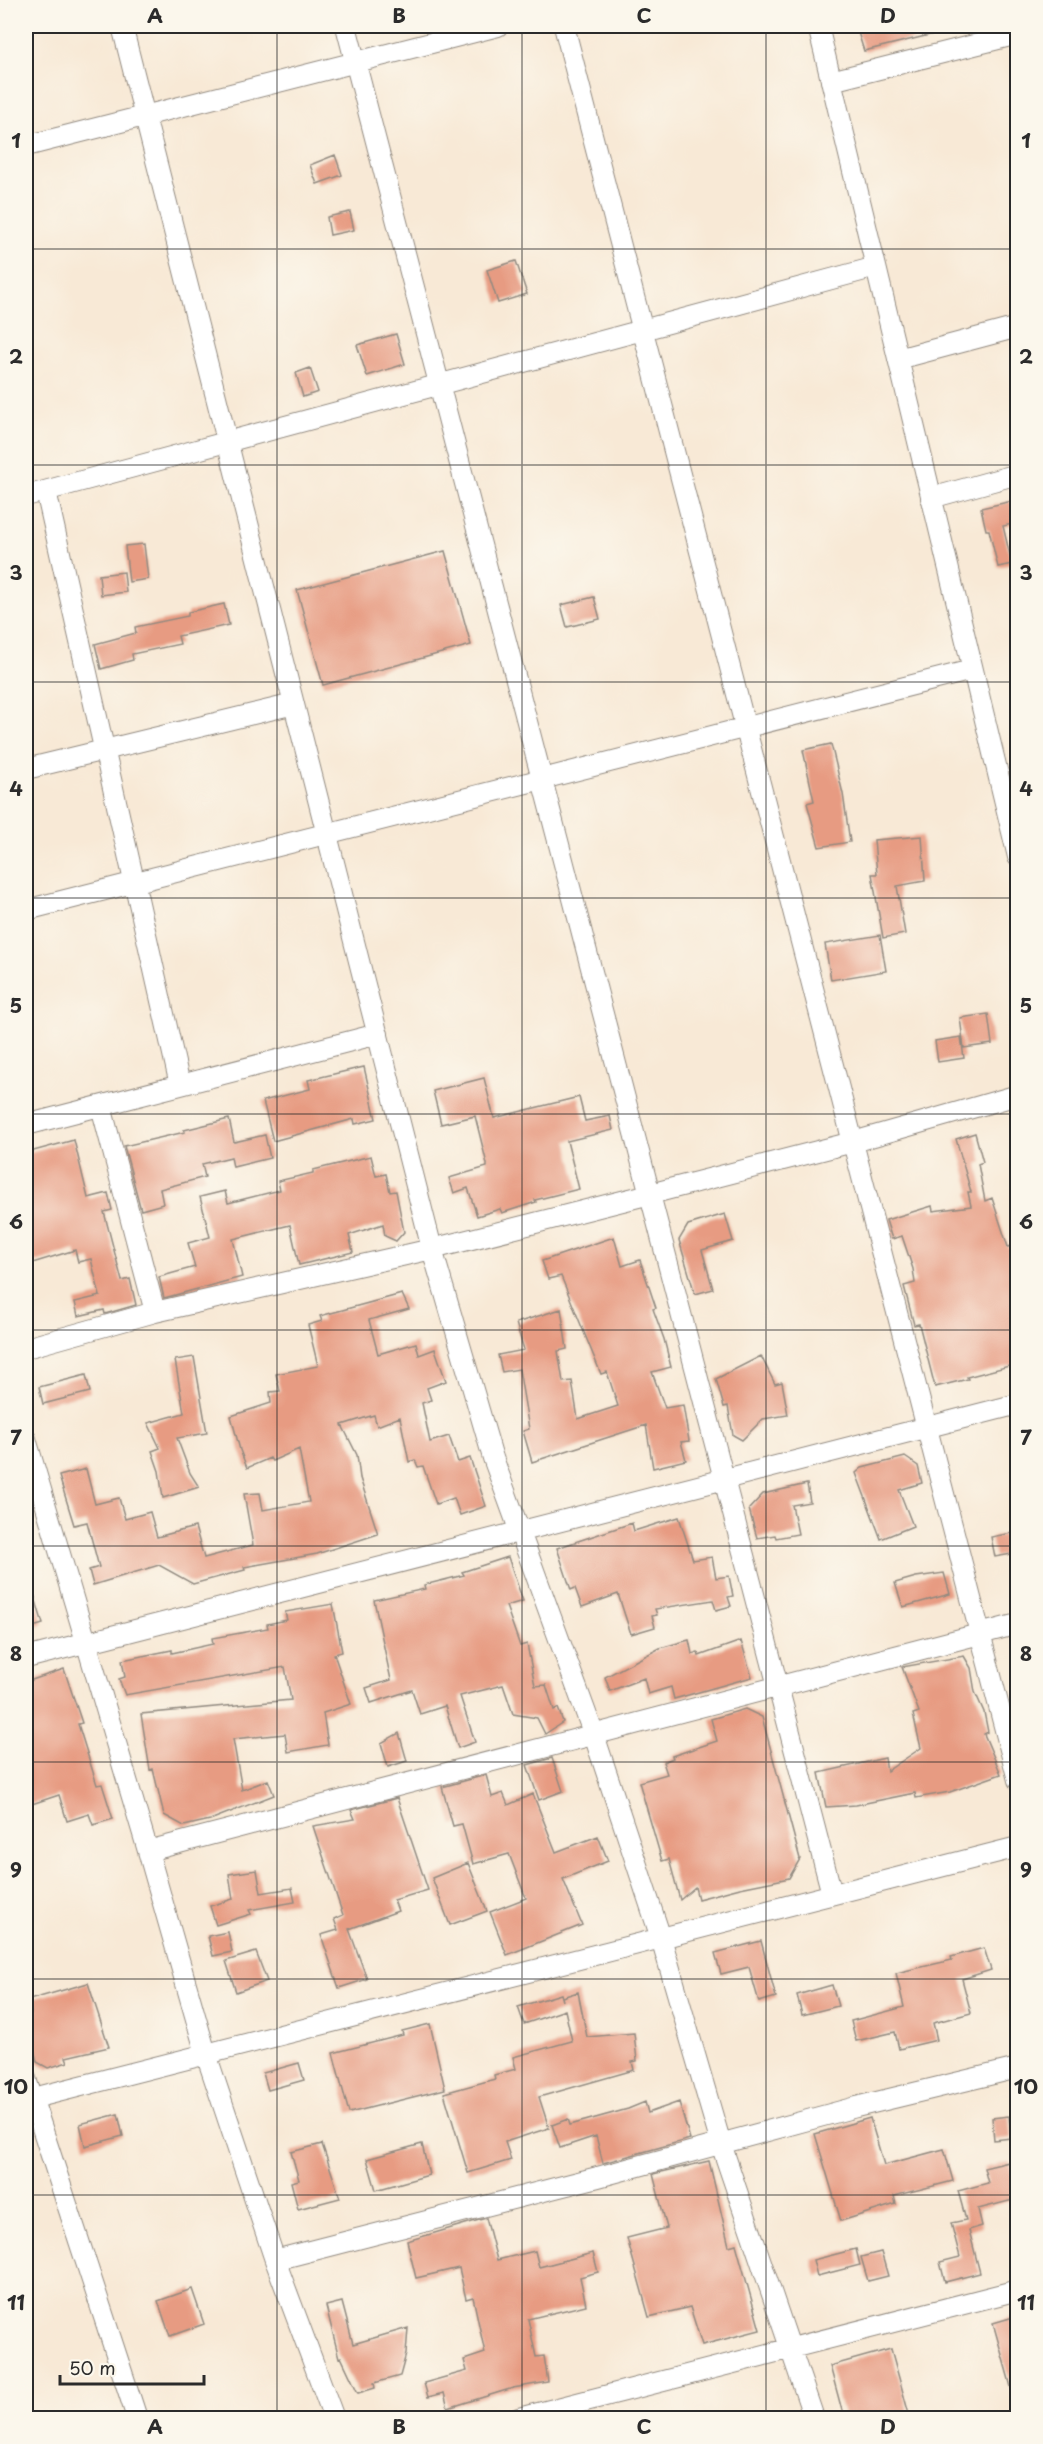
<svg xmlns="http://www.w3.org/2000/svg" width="1043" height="2444" viewBox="0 0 1043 2444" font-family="'Playpen Sans',sans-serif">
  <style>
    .building { fill: #e79b82 }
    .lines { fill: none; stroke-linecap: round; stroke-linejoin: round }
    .minor-casing { stroke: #928a80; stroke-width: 22 }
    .minor { stroke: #fff; stroke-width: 20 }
    .grid { fill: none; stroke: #2b2b2b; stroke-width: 1.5; stroke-opacity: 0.55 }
    .neatline { fill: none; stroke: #2b2b2b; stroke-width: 2 }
    .grid-label { font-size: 20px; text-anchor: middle; font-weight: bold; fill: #2b2b2b }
  </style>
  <rect width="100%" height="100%" fill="#fbf7ec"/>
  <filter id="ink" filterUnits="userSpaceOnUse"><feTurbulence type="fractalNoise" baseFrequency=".0167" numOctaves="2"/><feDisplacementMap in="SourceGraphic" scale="12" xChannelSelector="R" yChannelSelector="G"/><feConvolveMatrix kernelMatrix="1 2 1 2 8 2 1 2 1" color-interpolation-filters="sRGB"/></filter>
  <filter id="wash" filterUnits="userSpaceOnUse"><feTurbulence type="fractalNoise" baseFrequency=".008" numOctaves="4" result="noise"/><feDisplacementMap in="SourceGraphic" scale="24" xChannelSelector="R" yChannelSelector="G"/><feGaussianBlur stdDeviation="1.35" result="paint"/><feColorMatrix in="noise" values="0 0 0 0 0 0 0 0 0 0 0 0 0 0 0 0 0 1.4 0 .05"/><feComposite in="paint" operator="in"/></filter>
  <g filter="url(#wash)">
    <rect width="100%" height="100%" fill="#f8e9d6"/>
    <g id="blocks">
      <!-- building -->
      <path class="building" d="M856,26H941L942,32L864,51Z
        M335,155L342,175L317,184L310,165Z
        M350,212L354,230L330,235L327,217Z
        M516,261L527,294L498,303L487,270Z
        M396,334L405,364L367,376L357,345Z
        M310,368L318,392L303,397L296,373Z
        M1017,500V523L1003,526L1012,564L998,567L989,530H986L981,508Z
        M144,544L148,579L129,582L125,546Z
        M445,551L471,645L323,685L297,590Z
        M124,572L126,592L101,595L99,575Z
        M594,597L600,619L567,627L561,605Z
        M224,604L229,625L178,636L180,644L132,654L133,660L101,669L95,644L136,633L135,627L188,616V612Z
        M831,744L843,794L850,842L819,847L807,803L814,801L803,750Z
        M922,836L925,881L897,886L905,934L883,938L872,874H877L874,840Z
        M880,935L886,971L831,980L825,944Z
        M988,1014L992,1044L964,1048L960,1018Z
        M961,1037L964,1058L938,1062L935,1041Z
        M364,1067L376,1119L355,1124L354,1119L273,1141L263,1101L310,1089L308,1080Z
        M484,1078L494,1118L579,1097L585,1121L610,1116L613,1130L567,1141L579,1189L535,1200L536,1202L502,1213L500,1209L477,1216L468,1188L454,1193L449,1178L487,1167V1164L475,1116L441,1124L433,1091Z
        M229,1119L234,1142L265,1135L270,1158L233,1167L231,1157L202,1164L205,1177L160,1189L163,1204L141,1210L124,1146L185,1132L184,1130Z
        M975,1133L983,1162L978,1164L985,1201L992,1198L1008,1247L1012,1246L1017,1264V1364L967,1377L968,1379L935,1387L919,1324L914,1325L904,1286L915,1283L913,1269L902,1236L892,1239L886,1220L932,1206L933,1211L971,1206L968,1192H971L956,1139Z
        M74,1140L88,1198L108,1193L112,1210L104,1212L122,1281L130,1279L136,1305L105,1314L104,1310L78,1316L75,1302L100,1296L91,1259L78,1262L75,1250L26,1265V1153Z
        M371,1156L376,1176L386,1174L390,1192L396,1191L404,1232L396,1241L385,1236L383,1224L349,1235L353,1252L299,1265L290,1225L233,1239L242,1277L164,1298L159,1277L195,1267L188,1243L210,1237L200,1197L225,1191L228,1203L280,1190L278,1181L313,1173V1170Z
        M725,1214L733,1241L702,1250L713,1289L695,1294L679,1240L688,1225Z
        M614,1237L622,1266L640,1260L656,1308L653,1309L664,1339L671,1367L652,1372L665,1408L683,1405L689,1441L681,1442L686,1460L653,1468L646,1425L532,1462L523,1431L529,1429L519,1369L502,1372L498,1355L524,1350L516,1323L561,1309L567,1349L558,1351L563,1382L572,1381L578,1419L618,1406L607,1372L601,1374L561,1276L548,1279L542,1261Z
        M402,1294L409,1309L369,1320L378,1354L416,1343L419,1355L435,1349L446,1381L427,1388L431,1400L422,1403L430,1442L449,1436L458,1462L470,1458L486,1506L460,1515L454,1498L436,1504L423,1466L418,1467L415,1460L409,1462L400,1417L377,1426L374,1415L342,1425L357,1455L360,1478L378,1534L317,1554L244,1567L245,1570L193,1584L159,1565L93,1585L89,1570L99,1567L87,1522L74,1525L59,1476L86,1469L95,1504L119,1498L125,1519L150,1512L157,1537L195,1527L204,1558L253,1545L244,1494L260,1493L263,1510L309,1502L299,1449L272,1461L270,1458L247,1468L240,1450L231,1416L271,1403L270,1392L280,1391L276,1374L318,1366L308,1325L322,1321L320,1316Z
        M761,1356L775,1384L782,1382L788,1415L763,1419L742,1440L733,1435L728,1406L724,1407L716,1379Z
        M194,1357L207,1433L177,1438L190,1473L199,1487L163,1498L159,1471L152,1451L160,1448L148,1423L184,1413L175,1360Z
        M86,1375L90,1392L43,1404L39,1387Z
        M905,1457L918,1466L922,1483L899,1490L913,1526L881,1539L856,1473L862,1468Z
        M807,1484L810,1502L792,1505L798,1534L776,1538L775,1535L757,1538L749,1509L763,1494Z
        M679,1517L693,1560L712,1557L716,1578L729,1576L733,1596L728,1597L731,1606L716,1610L713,1600L655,1609L657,1615L652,1616L655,1627L631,1634L618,1594L582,1607L575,1588L571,1590L557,1548L632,1523L634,1531Z
        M1017,1532V1553L995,1557L991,1537Z
        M508,1557L523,1601L506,1606L520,1646L527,1644L535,1686L546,1685L554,1710L558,1708L563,1722L545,1734L537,1718L513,1714L503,1685L460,1696L475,1742L458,1748L445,1706L420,1714L412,1690L371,1703L366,1688L391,1680L374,1600L425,1589L424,1585L464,1575L462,1572Z
        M944,1573L950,1594L903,1607L895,1583L916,1577Z
        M26,1578H29L43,1624L26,1629Z
        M333,1604L342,1652L334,1654L351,1704L323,1713L328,1745L288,1752L285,1734L233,1739L242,1790L268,1780L274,1795L210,1820L184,1826L164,1815L153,1769L150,1770L141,1714L291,1700L285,1667L125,1695L119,1679L125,1677L122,1660L172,1650V1653L213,1644L212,1638L268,1628L267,1624L287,1620L285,1612Z
        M689,1640L692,1654L698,1652L699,1656L741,1641L752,1677L674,1699L671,1687L648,1694L644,1678L610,1691L605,1677L660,1648Z
        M964,1656L971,1668L975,1692L984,1712L988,1732L984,1734L1001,1774L950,1792L916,1798L915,1793L856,1805L826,1807L819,1773L885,1758L887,1771L921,1748L913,1714L919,1712L902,1667Z
        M64,1669L82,1723L78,1724L97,1785L102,1784L113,1819L93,1825L89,1814L67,1821L59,1795L26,1806V1682Z
        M745,1709L762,1717L800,1859L789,1878L740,1888L698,1899L695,1887L680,1900L669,1859L662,1861L639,1782L667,1774L663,1762L673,1758L672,1756L717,1741L711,1719Z
        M399,1733L407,1761L388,1767L381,1743Z
        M552,1758L563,1791L539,1800L527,1765Z
        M486,1775L492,1797L503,1793L508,1805L533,1794L556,1852L598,1836L608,1861L563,1879L582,1925L507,1955L490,1912L526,1898L509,1854L473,1864L462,1824L453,1826L442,1787Z
        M397,1798L428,1890L394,1900L398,1911L349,1929L367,1979L339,1988L321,1935L338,1930L334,1919L343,1915L313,1826L355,1819L351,1810Z
        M468,1863L487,1911L450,1925L432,1878Z
        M257,1870L261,1893L292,1888L295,1902L249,1910L251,1914L216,1925L210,1906L233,1899L229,1874Z
        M228,1932L232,1952L213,1956L208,1936Z
        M761,1941L776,1997L759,2002L749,1967L721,1974L715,1953Z
        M984,1948L991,1970L962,1979L971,2013L933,2023L937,2040L899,2049L895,2032L856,2041L851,2021L904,2007L896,1973L952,1960L951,1957Z
        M256,1952L267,1981L236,1992L226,1961Z
        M88,1983L109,2047L66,2057L68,2062L48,2068L37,2062L30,2033L26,2034V2014L31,2013L29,2000Z
        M832,1985L838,2006L802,2015L797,1995Z
        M578,1992L587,2037L634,2033L637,2061L632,2062L634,2070L539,2097L549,2128L505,2142L511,2160L468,2173L444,2093L495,2079L494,2075L516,2069L513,2057L572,2041L565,2010L524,2024L518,2007L561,1994L563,2001L562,1997Z
        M430,2024L445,2089L349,2113L333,2053L403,2035L402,2031Z
        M299,2063L304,2080L268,2090L263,2073Z
        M645,2102L648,2113L679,2102L690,2139L603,2163L596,2136L560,2148L552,2125L568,2119L570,2125L628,2109Z
        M118,2114L123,2136L85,2146L80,2124Z
        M1009,2116L1011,2138L994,2140L992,2118Z
        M870,2118L884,2165L944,2149L953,2181L894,2196L896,2204L841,2221L815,2134Z
        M322,2144L340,2198L298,2209L291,2182L299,2180L291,2152Z
        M422,2144L429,2175L376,2190L367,2159Z
        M709,2161L729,2246L736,2244L760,2330L702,2345L690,2307L649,2317L627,2238L667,2228L653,2174Z
        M1009,2162L1013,2177L1017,2175V2199L978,2209L982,2226L969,2230L980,2273L945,2282L940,2262L960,2257L951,2223L966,2220L958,2191L988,2183L984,2168Z
        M486,2218L497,2260L535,2251L539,2267L593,2253L598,2272L580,2277L586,2305L528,2319L536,2357L544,2356L548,2382L513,2388L448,2408L444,2393L428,2397L424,2383L467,2371L464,2360L485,2353L473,2297L466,2299L459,2268L416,2278L407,2241Z
        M856,2249L860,2265L817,2276L813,2260Z
        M881,2252L888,2276L868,2281L861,2257Z
        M192,2289L204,2324L170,2336L158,2301Z
        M342,2302L353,2344L408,2328L406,2354L400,2376L374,2383L375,2388L358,2393L341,2357L339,2358L326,2306Z
        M1017,2316V2393L1013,2394L993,2323Z
        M891,2349L910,2418H844L830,2366Z"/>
    </g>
  </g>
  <g filter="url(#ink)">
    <use href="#blocks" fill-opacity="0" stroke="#928a80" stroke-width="1.5"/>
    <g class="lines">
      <!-- minor casing -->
      <g class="minor-casing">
        <path id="minor" d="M122,26L432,1249L493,1458L594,1735L661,1938L721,2144L814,2418
          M346,26L832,1894
          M564,26L1018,1780
          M818,26L1018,857
          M831,81L1018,34
          M26,146L498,26
          M898,359L1018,327
          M46,491L180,1085
          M26,496L876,267
          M931,498L1018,474
          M26,769L294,704
          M26,910L972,670
          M101,1106L155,1312
          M26,1125L378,1034
          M26,1348L155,1312L432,1249L650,1194L853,1142L1018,1095
          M26,1439L148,1851L206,2054L275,2260L334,2418
          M26,1658L1018,1404
          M148,1851L1018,1624
          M26,2079L137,2418
          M26,2100L1018,1847
          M275,2260L598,2177L856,2107L1018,2068
          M519,2418L1018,2290"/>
      </g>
      <!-- minor -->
      <use href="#minor" class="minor"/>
    </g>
  </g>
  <!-- grid -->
  <path class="grid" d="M277,26V2418M522,26V2418M766,26V2418M26,249H1018M26,465H1018M26,682H1018M26,898H1018M26,1114H1018M26,1330H1018M26,1546H1018M26,1762H1018M26,1979H1018M26,2195H1018"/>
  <!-- margin -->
  <rect width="1043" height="2444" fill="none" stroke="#fbf7ec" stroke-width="66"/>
  <!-- scale -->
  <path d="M60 2375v9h144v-9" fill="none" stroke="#2b2b2b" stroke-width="3"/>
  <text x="69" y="2375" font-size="18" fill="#2b2b2b" stroke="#fbf7ec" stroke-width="4.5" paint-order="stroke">50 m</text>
  <rect x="33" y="33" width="977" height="2378" class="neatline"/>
  <g class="grid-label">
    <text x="155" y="23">A</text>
    <text x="399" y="23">B</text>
    <text x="644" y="23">C</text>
    <text x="888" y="23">D</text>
    <text x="16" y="148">1</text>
    <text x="1026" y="148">1</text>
    <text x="16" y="364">2</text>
    <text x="1026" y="364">2</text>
    <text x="16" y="580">3</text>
    <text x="1026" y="580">3</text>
    <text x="16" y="796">4</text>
    <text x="1026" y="796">4</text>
    <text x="16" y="1013">5</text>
    <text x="1026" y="1013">5</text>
    <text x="16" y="1229">6</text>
    <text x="1026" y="1229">6</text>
    <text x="16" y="1445">7</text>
    <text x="1026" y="1445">7</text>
    <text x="16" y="1661">8</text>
    <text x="1026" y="1661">8</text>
    <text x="16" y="1877">9</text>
    <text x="1026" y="1877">9</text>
    <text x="16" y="2094">10</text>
    <text x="1026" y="2094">10</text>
    <text x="16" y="2310">11</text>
    <text x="1026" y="2310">11</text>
    <text x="155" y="2434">A</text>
    <text x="399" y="2434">B</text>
    <text x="644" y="2434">C</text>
    <text x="888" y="2434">D</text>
  </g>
</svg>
